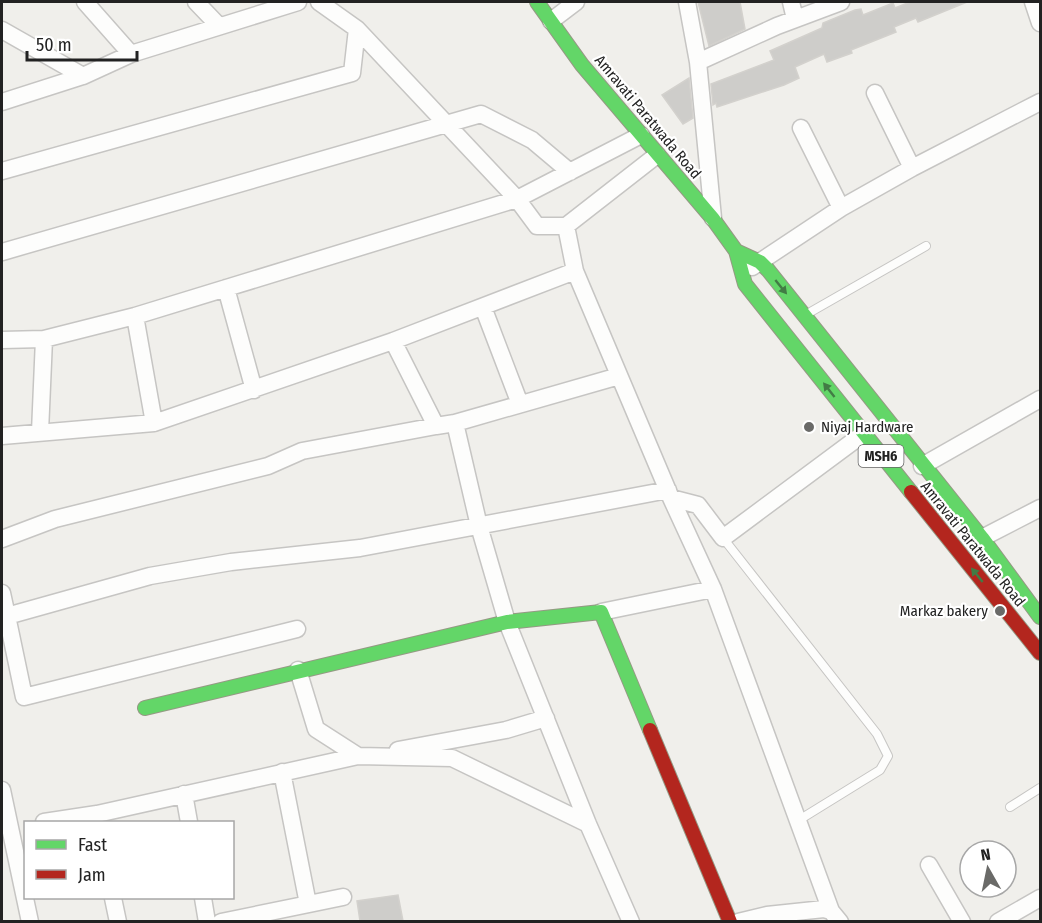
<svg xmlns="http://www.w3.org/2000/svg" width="1042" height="923" viewBox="0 0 1042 923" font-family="'Fira Sans Condensed',sans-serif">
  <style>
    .building { fill: #cecdca; stroke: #d3d1cd; stroke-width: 1.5 }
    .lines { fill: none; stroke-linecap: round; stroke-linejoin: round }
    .lane-casing { stroke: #c6c5c3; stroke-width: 10 }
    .street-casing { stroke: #c6c5c3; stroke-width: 19 }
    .fast-casing { stroke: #959984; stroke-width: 16 }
    .jam-casing { stroke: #959984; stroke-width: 16 }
    .lane { stroke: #fdfdfc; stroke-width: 8 }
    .street { stroke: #fdfdfc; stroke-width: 16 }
    .fast { stroke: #63d668; stroke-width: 14 }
    .jam { stroke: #b3261e; stroke-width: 14 }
    .oneway { fill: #427c45 }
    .poi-dot { fill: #6a6a68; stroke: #fff; stroke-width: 2 }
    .labels { text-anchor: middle; stroke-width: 4.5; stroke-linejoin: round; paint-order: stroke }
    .shield { fill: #fff; stroke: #646464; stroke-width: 1.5 }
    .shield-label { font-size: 14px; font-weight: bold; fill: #222 }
    .street-label { font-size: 15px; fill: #222; stroke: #fff }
    .poi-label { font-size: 15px; fill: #222; stroke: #fff; text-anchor: start }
  </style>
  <rect width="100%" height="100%" fill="#f0efeb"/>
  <!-- building -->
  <path class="building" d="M698,2H740L745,29L709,46Z
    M910,2H967L918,22L916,18L894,27L896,32L851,50L852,53L827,62L824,54L795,67L799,78L784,85L717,107L716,103L713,105L711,84L774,60L770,51L822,28L823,23L855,10L861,9L863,15L893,3L895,8Z
    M689,78L693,118L683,124L662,95Z
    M398,895L403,921H360L357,901Z"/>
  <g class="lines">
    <!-- lane casing -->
    <g class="lane-casing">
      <path id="lane" d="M807,314L926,246
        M723,538L877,734L888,756L880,770L799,820
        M1010,807L1040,788"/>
    </g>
    <!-- street casing -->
    <g class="street-casing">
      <path id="street" d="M85,2L131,54
        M196,2L219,26
        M319,2L357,29L517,199L537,226H566
        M687,2L698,62L713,218
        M791,2L795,19
        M1033,2L1040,23
        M551,21L576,2
        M2,30L83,76
        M698,62L777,26L841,2
        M875,93L912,168
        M2,102L83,76L131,54L298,2
        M801,128L841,208
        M2,171L352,73L357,29
        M2,252L481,114L532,140L570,172
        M752,267L841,208L912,168L1040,102
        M575,271L671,498L713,589L831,911
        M226,288L254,390
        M483,307L520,404
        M135,316L154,423
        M2,340L44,339L135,316L517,199L641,135
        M393,341L436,426L455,423L619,376
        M455,423L479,526L507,622L588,824L631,922
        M40,432L44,339
        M2,436L154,423L393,341L575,271L566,226L657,155
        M922,466L1040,399
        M671,498L698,505L723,538L863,434
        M982,538L1040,508
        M2,539L55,519L268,466L302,451L436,426
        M2,593L7,616L150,576L231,562L360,548L668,490
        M601,612L713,589
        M2,618L7,616L24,697L297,629
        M298,670L316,729L358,756L452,758L588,824
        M398,750L506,730L546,718
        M282,772L308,904
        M2,790L30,922
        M184,794L189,822
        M44,822L97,814L358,756
        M929,865L962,922
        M113,898L118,922
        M203,898L207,922
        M221,922L343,897
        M738,922L767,915L824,909L831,911L840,922
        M998,922L1040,898"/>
    </g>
    <!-- fast casing -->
    <g class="fast-casing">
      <path id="fast" d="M537,2L582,65L713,219L736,251L745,284L911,492
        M736,251L760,262L768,270L982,538L1040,617
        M145,708L507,622L601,612L650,730"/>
    </g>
    <!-- jam casing -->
    <g class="jam-casing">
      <path id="jam" d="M911,492L1040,653
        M650,730L730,922"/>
    </g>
    <!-- lane -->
    <use href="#lane" class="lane"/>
    <!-- street -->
    <use href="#street" class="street"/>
    <!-- fast -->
    <use href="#fast" class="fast"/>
    <!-- jam -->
    <use href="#jam" class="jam"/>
  </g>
  <!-- one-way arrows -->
  <defs><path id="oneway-solid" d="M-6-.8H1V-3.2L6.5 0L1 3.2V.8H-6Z" transform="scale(1.5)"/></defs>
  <g class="oneway">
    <use href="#oneway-solid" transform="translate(781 287) rotate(51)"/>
    <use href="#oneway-solid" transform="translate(829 390) rotate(-128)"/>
    <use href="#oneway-solid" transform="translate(977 575) rotate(-129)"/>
  </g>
  <!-- markers -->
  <g class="poi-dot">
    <circle cx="809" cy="427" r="6"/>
    <circle cx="1000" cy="611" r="6"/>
  </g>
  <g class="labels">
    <!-- shield labels -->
    <rect class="shield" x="858.5" y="445" width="45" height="22" rx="4.5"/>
    <g class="shield-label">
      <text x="881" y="461">MSH6</text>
    </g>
    <!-- street labels -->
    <g class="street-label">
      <text transform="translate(648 117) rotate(50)" y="5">Amravati Paratwada Road</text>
      <text transform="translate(973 544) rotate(51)" y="5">Amravati Paratwada Road</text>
    </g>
    <!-- poi labels -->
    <g class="poi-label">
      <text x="821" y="432">Niyaj Hardware</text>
      <text x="988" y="616" text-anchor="end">Markaz bakery</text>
    </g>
  </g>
  <!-- border -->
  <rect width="1042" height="923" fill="none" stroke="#222222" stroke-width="6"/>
  <!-- legend -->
  <rect x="24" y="821" width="210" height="78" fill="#ffffff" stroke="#a7a7a7" stroke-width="1.5"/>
  <rect x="36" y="840" width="30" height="9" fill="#63d668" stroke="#a7a7a7" stroke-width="1.5"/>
  <text x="78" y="851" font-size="18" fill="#222222">Fast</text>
  <rect x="36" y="870" width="30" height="9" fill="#b3261e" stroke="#a7a7a7" stroke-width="1.5"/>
  <text x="78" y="881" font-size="18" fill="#222222">Jam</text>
  <!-- north arrow -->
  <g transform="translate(988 869) rotate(351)"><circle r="28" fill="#ffffff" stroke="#a7a7a7" stroke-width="1.5"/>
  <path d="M0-4.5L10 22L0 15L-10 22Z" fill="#6a6a68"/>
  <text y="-9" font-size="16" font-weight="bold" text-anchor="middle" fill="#222222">N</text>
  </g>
  <!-- scale -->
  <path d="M27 51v9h110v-9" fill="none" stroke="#222222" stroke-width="3"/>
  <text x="36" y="51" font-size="18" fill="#222222" stroke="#ffffff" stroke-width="4.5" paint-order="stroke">50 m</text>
</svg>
